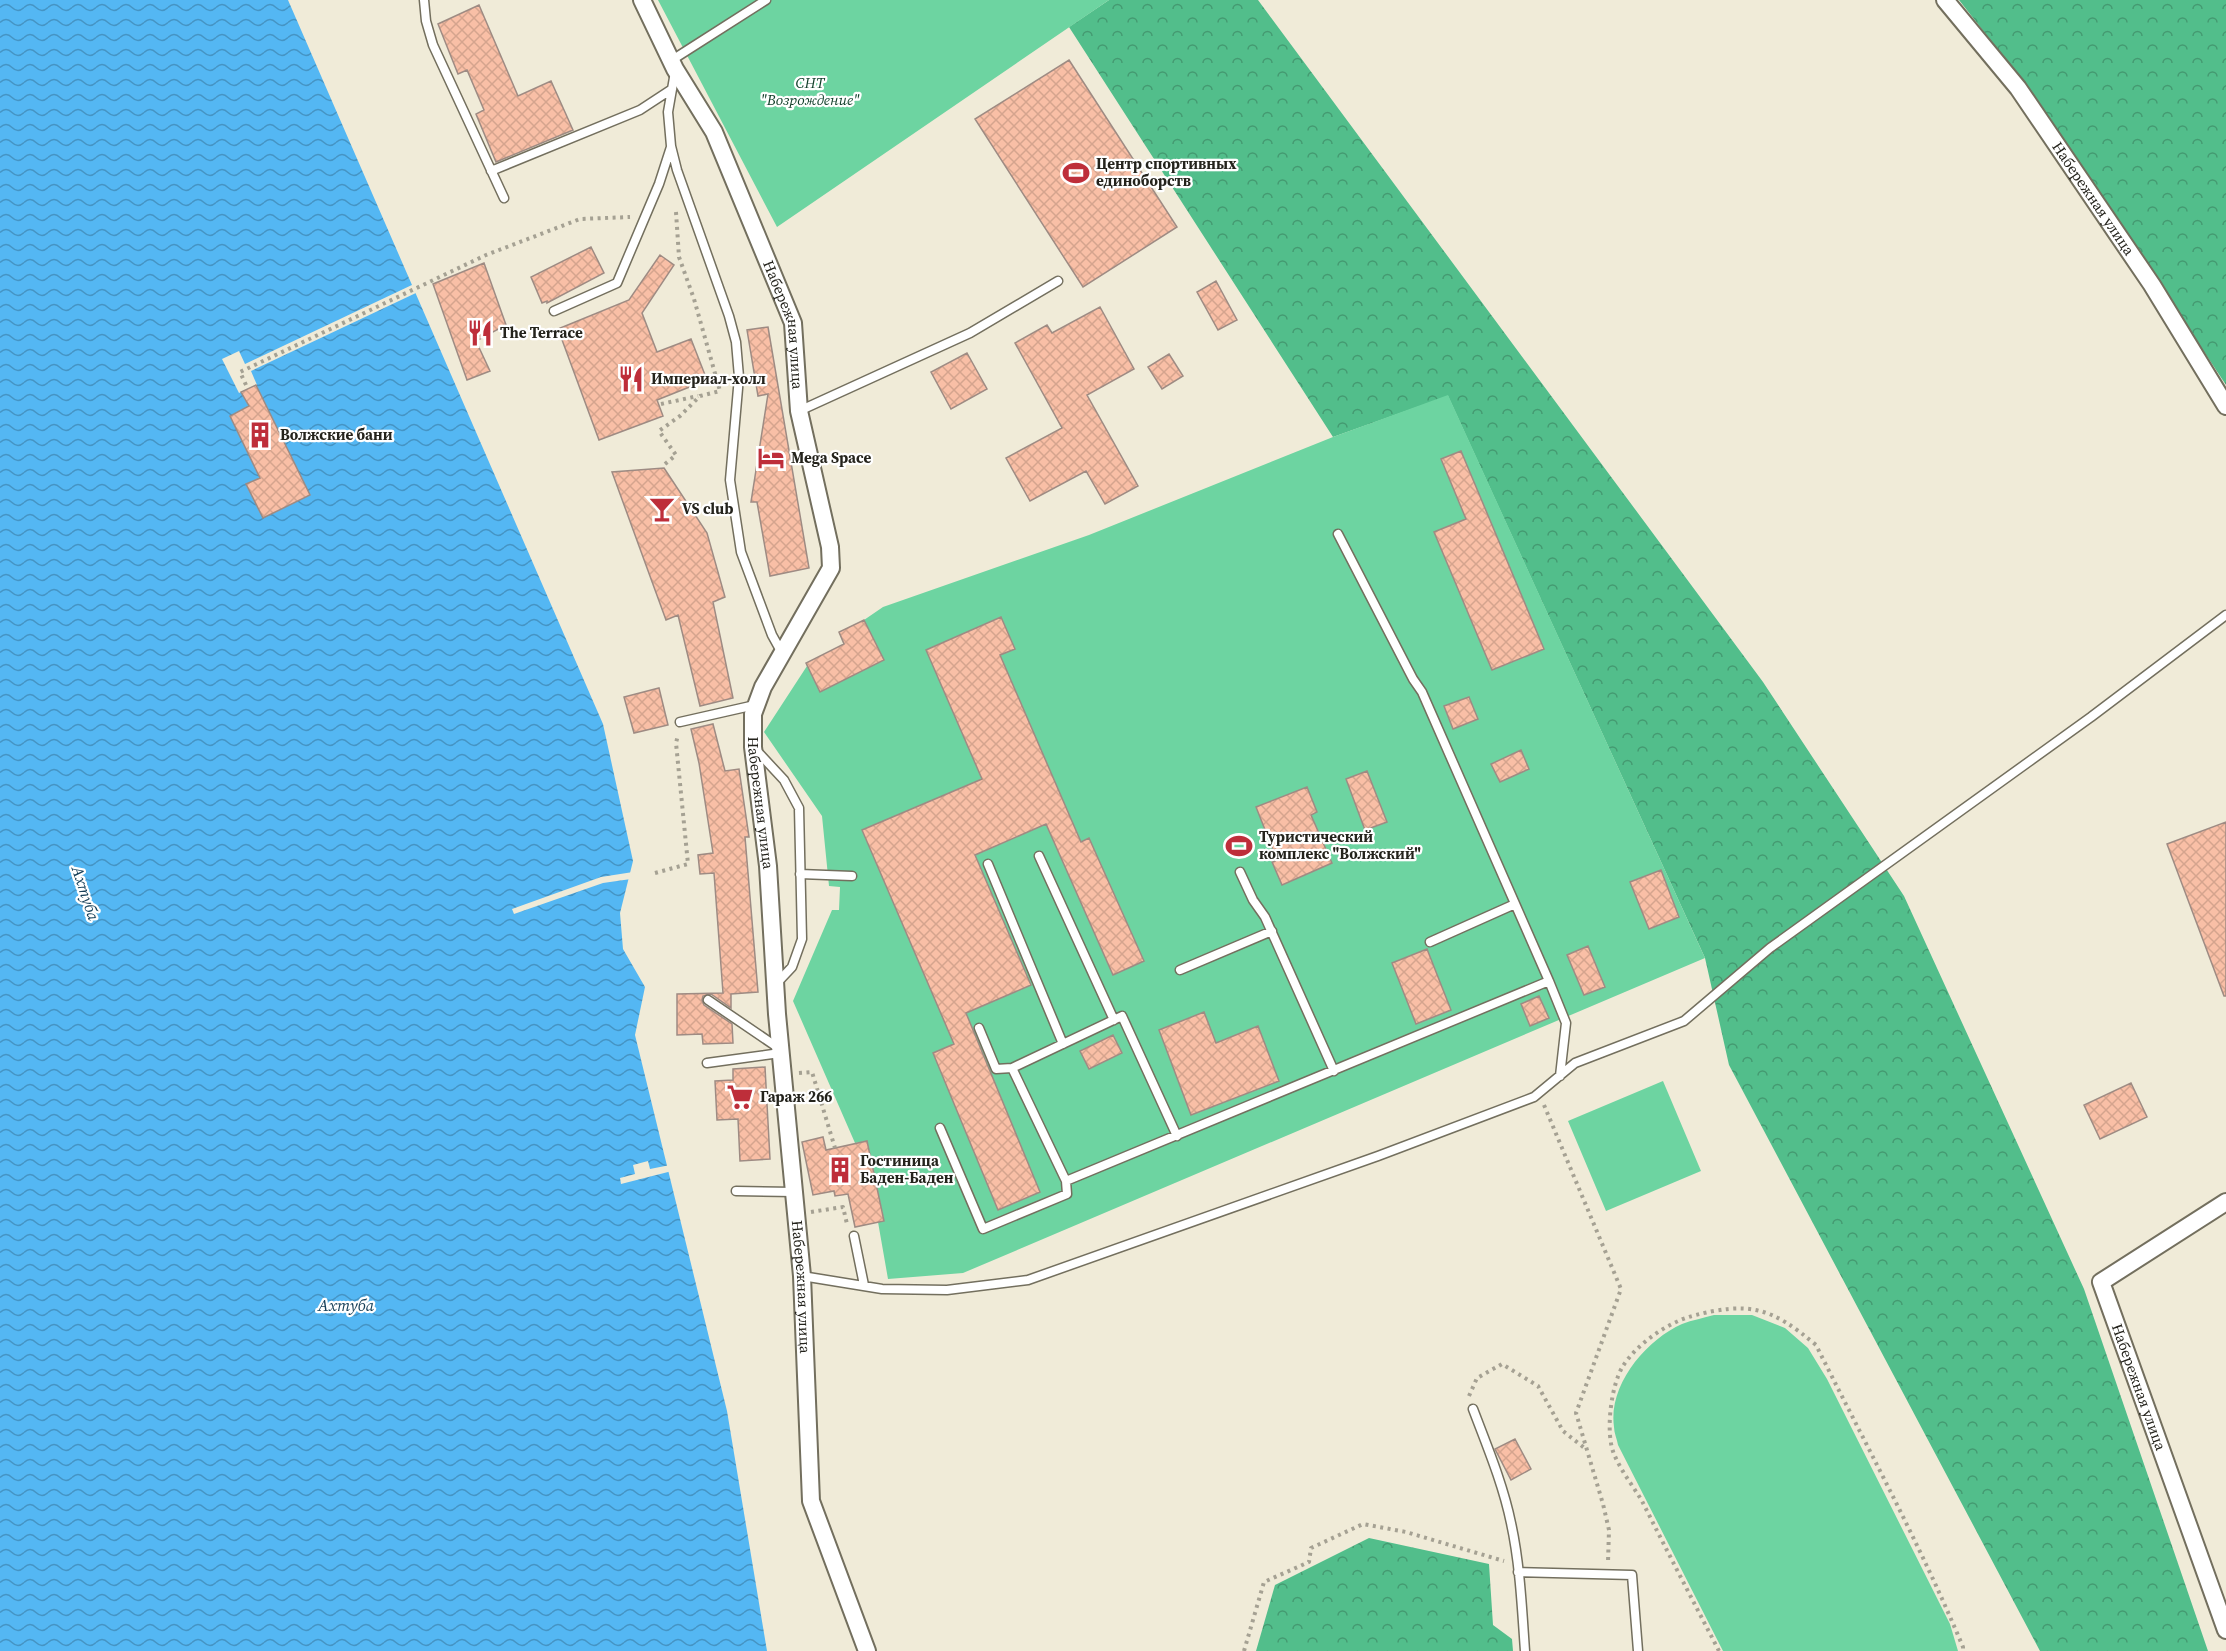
<svg xmlns="http://www.w3.org/2000/svg" width="2226" height="1651" viewBox="0 0 2226 1651" font-family="'Source Serif 4',serif">
  <style>
    .forest { fill: url(#forest-crowns) }
    .garden { fill: #6dd4a1 }
    .water { fill: url(#water-waves) }
    .pier { fill: #f0ebd8 }
    .building { fill: url(#building-cross-hatch); stroke: #9e8b83; stroke-width: 1.5 }
    .lines { fill: none; stroke-linecap: round; stroke-linejoin: round }
    .lane-casing { stroke: #736f5e; stroke-width: 11 }
    .street-casing { stroke: #736f5e; stroke-width: 20 }
    .path { stroke: #a5a193; stroke-width: 4; stroke-dasharray: 3 4.5; stroke-linecap: butt }
    .lane { stroke: #fff; stroke-width: 8 }
    .street { stroke: #fff; stroke-width: 16 }
    .labels { text-anchor: middle; stroke-width: 4.5; stroke-linejoin: round; paint-order: stroke }
    .park-label { font-size: 15px; font-style: italic; fill: #103e29; stroke: #fff }
    .poi-label { font-size: 15px; font-weight: bold; fill: #24231c; stroke: #fff; text-anchor: start }
    .street-label { font-size: 15px; fill: #24231c; stroke: #fff }
    .water-label { font-size: 16px; font-style: italic; fill: #174059; stroke: #fff }
  </style>
  <defs>
    <pattern id="forest-crowns" width="20" height="18" patternUnits="userSpaceOnUse" patternTransform="scale(1.5)"><rect width="20" height="18" fill="#52be8b"/><path d="M2 6a3 3 0 1 1 6 0M12 15a3 3 0 1 1 6 0" fill="none" stroke="#449a71"/></pattern>
    <pattern id="water-waves" width="16" height="10" patternUnits="userSpaceOnUse" patternTransform="scale(1.5)"><rect width="16" height="10" fill="#54b7f3"/><path d="M0 5q4-4 8 0t8 0" fill="none" stroke="#4594c4"/></pattern>
    <pattern id="building-cross-hatch" width="8" height="8" patternUnits="userSpaceOnUse" patternTransform="scale(1.5)"><rect width="8" height="8" fill="#f9bfa6"/><path d="M0 0l8 8M0 8l8-8" fill="none" stroke="#d5a48e"/></pattern>
  </defs>
  <rect width="100%" height="100%" fill="#f0ebd8"/>
  <!-- forest -->
  <path class="forest" d="M1109,0H1258L1763,682L1904,896L2084,1289L2208,1651H2040L1729,1065L1705,958L1448,396L1333,437L1069,27Z
    M1959,0H2226V385L2039,102Z
    M1369,1538L1489,1564L1493,1625L1512,1639L1513,1651H1256L1275,1585Z"/>
  <!-- garden -->
  <path class="garden" d="M658,0H1109L777,227Z
    M1448,395L1705,958L963,1273L888,1279L878,1222L884,1220L867,1141L855,1143L793,1001L832,910H839L840,887L829,886L822,816L764,732L807,666L806,663L844,644L839,632L864,620L883,607L1089,535L1333,437Z
    M1663,1081L1701,1171L1606,1211L1568,1121Z
    M1714,1315H1752L1785,1328L1808,1348L1827,1379L1950,1624L1958,1651H1723L1618,1445C1617,1439 1614,1433 1614,1427C1608,1385 1646,1340 1682,1324C1692,1320 1704,1318 1714,1315Z"/>
  <!-- water -->
  <path class="water" d="M0,0H288L603,724L633,861L620,913L623,949L645,987L635,1035L727,1411L767,1651H0Z"/>
  <!-- pier -->
  <path class="pier" d="M414,284L418,292L251,371L257,385L239,393L222,359L239,351L245,364Z
    M633,872L631,879L603,883L514,914L512,909L601,877Z
    M648,1161L650,1169L670,1165L672,1171L621,1184L620,1178L635,1174L633,1165Z"/>
  <!-- building -->
  <path class="building" d="M479,5L518,96L551,81L573,130L496,162L476,114L484,110L467,70L458,74L438,24Z
    M1069,60L1177,227L1083,287L975,119Z
    M591,247L604,273L547,303V301L542,303L531,277Z
    M660,255L674,265L642,313L657,352L691,339L707,380L657,400L663,416L599,440L558,329L629,300Z
    M484,263L506,325L476,341L490,371L467,380L433,284Z
    M1216,281L1237,320L1218,330L1197,292Z
    M1100,307L1134,369L1087,395L1138,486L1105,504L1086,471L1030,501L1006,458L1062,428L1015,343L1047,325L1052,333Z
    M768,327L809,568L770,576L757,502H751L768,394L758,396L747,330Z
    M967,353L987,389L951,409L931,372Z
    M1169,354L1183,376L1162,389L1148,367Z
    M256,385L310,495L263,518L246,484L260,478L230,416L249,406L241,392Z
    M1461,451L1544,649L1492,670L1434,532L1466,519L1441,459Z
    M664,468L707,533L725,597L713,602L733,698L700,706L678,615L666,620L612,472Z
    M1001,617L1015,649L1000,655L1081,842L1089,838L1144,961L1113,975L1046,824L975,855L1031,985L966,1013L1040,1192L998,1210L933,1053L954,1044L862,830L982,779L926,650Z
    M864,620L884,660L820,692L806,663L844,644L839,632Z
    M659,688L668,725L634,733L624,697Z
    M1469,697L1478,719L1453,729L1444,706Z
    M713,724L725,771L739,769L749,837H745L758,992L731,994V1008L711,994L703,996L702,1000L704,1005L732,1024L733,1043L703,1044L702,1034L677,1035V994L723,993L714,873L700,874L698,855L713,853L699,763L691,729Z
    M1521,750L1529,769L1500,782L1491,764Z
    M1367,771L1387,822L1365,830L1346,779Z
    M1307,787L1317,812L1311,815L1332,863L1282,885L1272,862L1277,860L1256,807Z
    M2226,822V996H2224L2167,844Z
    M1661,870L1679,917L1649,929L1630,882Z
    M1588,946L1605,987L1584,995L1567,955Z
    M1427,949L1451,1010L1416,1024L1392,963Z
    M1539,996L1549,1018L1530,1026L1521,1004Z
    M1204,1012L1216,1043L1258,1026L1279,1081L1191,1115L1159,1030Z
    M1113,1035L1122,1053L1089,1069L1080,1051Z
    M765,1067L770,1159L740,1161L738,1119L717,1120L715,1081L733,1080V1069Z
    M2131,1083L2147,1117L2100,1139L2084,1105Z
    M823,1137L826,1150L867,1141L884,1221L855,1227L848,1194L835,1196L834,1191L813,1195L802,1142Z
    M1515,1439L1531,1469L1511,1480L1495,1449Z"/>
  <g class="lines">
    <!-- lane casing -->
    <g class="lane-casing">
      <path id="lane" d="M424,0L426,21L433,45L504,198
        M672,60L766,0
        M675,72L668,112L671,146L677,170L729,316L736,342L739,377L730,480L741,552L772,635L782,653
        M491,171L640,110L672,89
        M554,311L617,283L659,184L671,147
        M799,411L970,333L1058,281
        M1338,534L1413,679L1422,692L1549,981
        M680,722L755,705
        M756,750L784,780L799,808L802,939L792,967L776,984
        M1039,856L1114,1020
        M988,864L1063,1044
        M1240,872L1253,900L1265,917L1334,1071
        M800,874L852,876
        M1430,942L1515,904
        M1180,970L1272,931
        M708,1000L780,1049
        M979,1028L996,1069L1012,1068L1066,1181L1549,981L1566,1023L1560,1076
        M707,1063L780,1053
        M1012,1068L1122,1016L1177,1136
        M940,1128L983,1229L1067,1194L1066,1181
        M736,1191L794,1192
        M854,1236L864,1285
        M802,1276L882,1289L947,1290L1028,1280L1378,1156L1534,1097L1575,1063L1684,1021L1770,948L2091,717L2226,615
        M1473,1409C1487,1446 1503,1484 1511,1523C1520,1564 1522,1609 1525,1651
        M1518,1572L1632,1575L1638,1651"/>
    </g>
    <!-- street casing -->
    <g class="street-casing">
      <g id="street">
        <path id="s1" d="M642,0L675,69L714,132L793,323L799,411L830,547L831,568L763,687L753,714V747L768,866L777,1014L802,1276L811,1501L867,1651"/>
        <path id="s2" d="M1945,0L2018,88L2152,285L2226,406"/>
        <path id="s3" d="M2226,1202L2101,1282L2226,1630"/>
      </g>
    </g>
    <!-- path -->
    <path class="path" d="M676,212L679,257L694,299L720,391
      M246,385L240,372L486,255L580,219L630,217
      M661,404L698,396
      M665,464L676,455L659,431L680,416L700,396L720,391
      M655,873L688,864L676,743L678,735
      M799,1073L812,1072L835,1148
      M1544,1105L1621,1289L1576,1413L1603,1504L1609,1530L1608,1562
      M811,1212L843,1207L847,1224
      M1469,1396L1477,1378L1502,1364L1538,1386L1563,1431L1587,1450
      M1244,1651L1264,1582L1309,1562L1311,1548L1363,1524L1406,1532L1504,1561
      M1719,1651C1693,1601 1667,1551 1642,1501C1633,1486 1621,1471 1614,1454C1605,1433 1611,1385 1623,1366C1637,1344 1667,1323 1692,1316C1749,1301 1771,1307 1816,1345C1866,1445 1920,1544 1963,1647V1651"/>
    <!-- lane -->
    <use href="#lane" class="lane"/>
    <!-- street -->
    <use href="#street" class="street"/>
  </g>
  <!-- icons -->
  <defs>
    <g id="stadium-bare" transform="scale(2.07)"><path d="M0-5a6.5 5 0 1 0 0 10a6.5 5 0 1 0 0-10ZM-3.5-1.8h7v3.6h-7Z" fill="#be2e3a" stroke="#fff" stroke-width="2.5" paint-order="stroke"/></g>
    <g id="restaurant-bare" transform="scale(2.07)"><path d="M-5-6h1v4h1v-4h1v4h1v-4h1v5L-1.5 .5V6h-2V.5L-5-1ZM5-6V6H3V1.5H1.5Q1.5-4 5-6Z" fill="#be2e3a" stroke="#fff" stroke-width="2.5" paint-order="stroke"/></g>
    <g id="building-bare" transform="scale(2.07)"><path d="M-4-6H4V6H1V3H-1V6H-4ZM-2.5-4.3h1.7v1.8h-1.7ZM.8-4.3h1.7v1.8H.8ZM-2.5-1h1.7V.8h-1.7ZM.8-1h1.7V.8H.8Z" fill="#be2e3a" stroke="#fff" stroke-width="2.5" paint-order="stroke"/></g>
    <g id="hotel-bare" transform="scale(2.07)"><path d="M-6-4.5h1.5V1H6V5H4.5V3h-9V5H-6ZM-4 0a1.8 1.8 0 1 1 3.6 0ZM.5 0V-2.5h3Q6-2.5 6 0Z" fill="#be2e3a" stroke="#fff" stroke-width="2.5" paint-order="stroke"/></g>
    <g id="bar-bare" transform="scale(2.07)"><path d="M-6-5H6L.8 .8V4.5H3.5V6h-7V4.5H-.8V.8Z" fill="#be2e3a" stroke="#fff" stroke-width="2.5" paint-order="stroke"/></g>
    <g id="supermarket-bare" transform="scale(2.07)"><path d="M-6-5.5h2.5l.6 2H6L4.5 2H-2.5L-4.4-4H-6ZM-1.5 3.2a1.3 1.3 0 1 0 .1 0ZM3 3.2a1.3 1.3 0 1 0 .1 0Z" fill="#be2e3a" stroke="#fff" stroke-width="2.5" paint-order="stroke"/></g>
  </defs>
  <g fill-rule="evenodd">
    <use href="#stadium-bare" x="1076" y="173"/>
    <use href="#restaurant-bare" x="480" y="333"/>
    <use href="#restaurant-bare" x="631" y="379"/>
    <use href="#building-bare" x="260" y="435"/>
    <use href="#hotel-bare" x="771" y="458"/>
    <use href="#bar-bare" x="662" y="509"/>
    <use href="#stadium-bare" x="1239" y="846"/>
    <use href="#supermarket-bare" x="740" y="1097"/>
    <use href="#building-bare" x="840" y="1170"/>
  </g>
  <g class="labels">
    <!-- park labels -->
    <g class="park-label">
      <text x="810" y="88">СНТ<tspan x="810" dy="17">"Возрождение"</tspan></text>
    </g>
    <!-- poi labels -->
    <g class="poi-label">
      <text x="1096" y="169">Центр спортивных<tspan x="1096" dy="17">единоборств</tspan></text>
      <text x="500" y="338">The Terrace</text>
      <text x="651" y="384">Империал-холл</text>
      <text x="280" y="440">Волжские бани</text>
      <text x="791" y="463">Mega Space</text>
      <text x="682" y="514">VS club</text>
      <text x="1259" y="842">Туристический<tspan x="1259" dy="17">комплекс "Волжский"</tspan></text>
      <text x="760" y="1102">Гараж 266</text>
      <text x="860" y="1166">Гостиница<tspan x="860" dy="17">Баден-Баден</tspan></text>
    </g>
    <!-- street labels -->
    <g class="street-label">
      <text dy="5" stroke="none"><textPath href="#s2" startOffset="248">Набережная улица</textPath></text>
      <text dy="5" stroke="none"><textPath href="#s1" startOffset="357">Набережная улица</textPath></text>
      <text dy="5" stroke="none"><textPath href="#s1" startOffset="861">Набережная улица</textPath></text>
      <text dy="5" stroke="none"><textPath href="#s1" startOffset="1347">Набережная улица</textPath></text>
      <text dy="5" stroke="none"><textPath href="#s3" startOffset="260">Набережная улица</textPath></text>
    </g>
    <!-- water labels -->
    <g class="water-label">
      <text transform="translate(86 893) rotate(72)" y="6">Ахтуба</text>
      <text x="346" y="1311">Ахтуба</text>
    </g>
  </g>
</svg>
